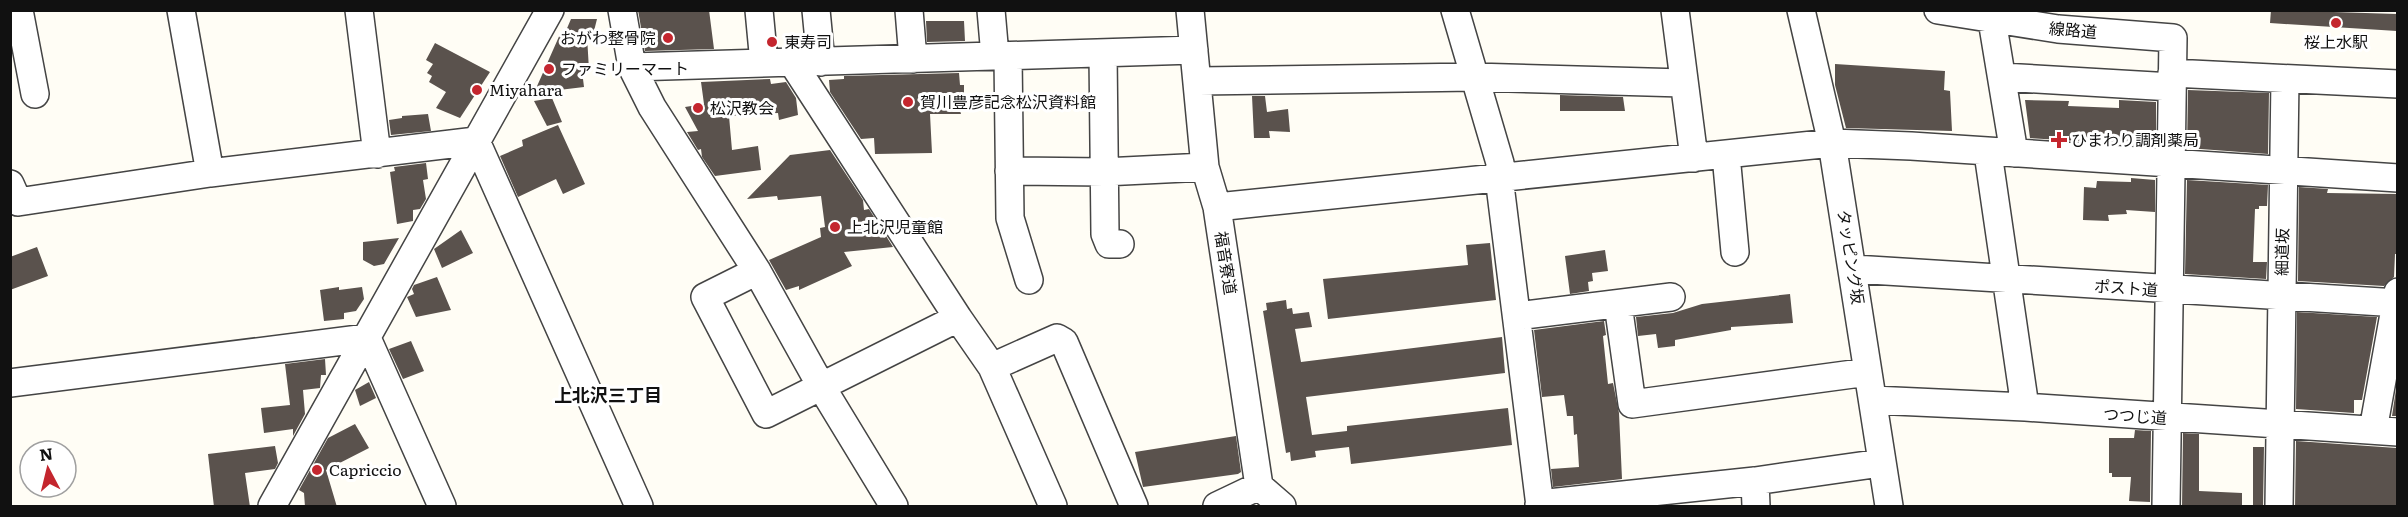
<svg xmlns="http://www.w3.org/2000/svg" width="2408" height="517" viewBox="0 0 2408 517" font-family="Literata,'Noto Sans JP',serif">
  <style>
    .building { fill: #5a524d }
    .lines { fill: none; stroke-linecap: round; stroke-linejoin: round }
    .minor-casing { stroke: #444; stroke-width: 30 }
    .minor { stroke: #fff; stroke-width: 27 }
    .poi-dot { fill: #c4262e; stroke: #fff; stroke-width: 2 }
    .labels { text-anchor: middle; stroke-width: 6; stroke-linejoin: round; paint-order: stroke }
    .street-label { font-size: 16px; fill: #111; stroke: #fff }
    .poi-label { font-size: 16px; fill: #111; stroke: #fff; text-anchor: start }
    .neighbourhood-label { font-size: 18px; font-weight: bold; fill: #111; stroke: #fff }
  </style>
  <rect width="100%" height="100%" fill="#fffdf5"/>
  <!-- building -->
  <path class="building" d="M638,10H709L714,49L645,51Z
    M2271,10L2397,14V31L2270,23Z
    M571,19H597L593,35L587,36L589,70L582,71L584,87L534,93L561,32L565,33Z
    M926,21H964L965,41L927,42Z
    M435,43L490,72L460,118L436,108L446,92L429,82L432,76L427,73L433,64L426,60Z
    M1835,64L1945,71L1944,90L1950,91L1952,131L1846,128L1835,85Z
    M959,73L960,85H964V107H959L961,114H930L932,153L875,154L874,138L861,139L830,92L829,80L844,79V76Z
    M770,79L771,84L786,82L796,98L798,115L779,120L778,113L729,116L732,150L758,146L761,170L715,176L702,157L701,149L698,150L687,132L698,131L685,107L704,104L701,82Z
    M2188,90L2269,93L2268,154L2187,148Z
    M1560,95L1623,97L1625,111H1560Z
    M1252,96H1265L1267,112L1288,109L1290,132L1269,131L1270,138H1254Z
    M552,98L562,122L547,126L534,101Z
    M2025,100L2069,101L2068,106L2119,108V100L2156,102V146L2030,138Z
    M428,114L431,131L391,135L389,120L402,118V116Z
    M558,125L585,184L563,194L556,179L518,197L500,156L523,146L522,140Z
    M830,150L863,200L864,210L869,209L893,247L844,252L852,266L799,290V286L786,290L769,260L821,237L820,228L825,227L821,196L778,200L777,196L747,199L790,155Z
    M426,163L428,179L423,180L426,199L420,209L413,210V221L397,224L390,172L395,171L394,167Z
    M2131,178L2155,180V212L2126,210L2127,214L2108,215L2109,221L2083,220L2084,187L2096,188L2097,181L2131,182Z
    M2187,180L2268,185L2267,206H2259V209H2255L2253,262H2267L2266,279L2185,274Z
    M2299,187L2328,189L2327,193L2397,194V254H2395L2394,277L2384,286L2298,281Z
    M461,230L473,253L442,268L434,249Z
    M399,238L384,264L374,266L363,260V242Z
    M1490,243L1496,300L1328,319L1323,279L1468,265L1466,245Z
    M37,247L48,276L10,290V257Z
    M1605,250L1608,271L1592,273L1593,281L1588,282L1589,291L1570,294L1565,256Z
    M437,277L451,310L416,317L407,297L414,294L412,289L414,285Z
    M339,287V290L362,287L364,299L356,311L344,313V319L324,321L320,290Z
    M1790,294L1793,323L1731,327V330L1675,340V346L1658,348L1656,334L1638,336L1636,317L1673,313L1702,304Z
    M1286,300L1287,309L1292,308L1293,314L1309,312L1312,327L1295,329L1301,362L1502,337L1505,373L1306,397L1312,435L1347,431V426L1508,408L1512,445L1351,464L1349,447L1315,451L1316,457L1291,461L1290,452L1286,453L1263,311L1267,310L1266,303Z
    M2297,312L2377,317L2362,400H2354V413L2296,409Z
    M1604,321L1606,335L1603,336L1608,384L1613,383L1619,413L1622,479L1553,487L1551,469L1579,467L1577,434L1574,435L1573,416H1567L1564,395L1542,397L1534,330Z
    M411,341L424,371L403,379L389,349Z
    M325,359L326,375H321L320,388L303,390L305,414L293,436V429L264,433L261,408L290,405L285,364Z
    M369,382L376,398L360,406L355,390Z
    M2397,383V416H2392Z
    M355,424L369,448L326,470L337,507H305L304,493L299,490L328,438Z
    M2135,430L2151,431L2150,502L2129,501L2131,477H2112V473H2109V438H2134Z
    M2183,433L2199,434V491L2242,493V507H2182Z
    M1236,436L1241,472L1238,474L1143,487L1135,452Z
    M2296,441L2397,448V507H2295Z
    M275,446L278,463L275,469L245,473L250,507H214L208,454Z
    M2253,447H2264L2263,507H2253Z"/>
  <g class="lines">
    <!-- minor casing -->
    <g class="minor-casing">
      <path id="minor" d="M19,10L35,94
        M181,10L210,173
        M359,10L377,154
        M622,10L632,67L652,107L757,271L821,386L894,506
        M759,10L764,63
        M816,10L821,62
        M909,10L913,59
        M991,10L995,56
        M1190,10L1205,167L1217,207L1259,486L1282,506
        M1455,10L1500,163L1499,177L1540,506
        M1675,10L1694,158
        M1801,10L1832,143L1889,506
        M1938,10L2058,29L2173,38L2166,506
        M1992,20L2014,153
        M1103,53L1105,234L1109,244H1120
        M1008,56L1010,218L1029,280
        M792,62L958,318
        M632,67L1194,50
        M2172,73L2398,84
        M2002,77L2172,87
        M1199,81L1474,77L1683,83
        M476,141L639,506
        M1988,153L2025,407
        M1726,155L1735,252
        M1009,171L1104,172L1205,167
        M10,184L18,202L210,173L476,141
        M1217,207L1832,143L1911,146L2398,178
        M1854,269L2398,303
        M757,271L705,297L766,414L958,318L992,367L1053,506
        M1618,304L1632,404L1868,372
        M1517,316L1671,297
        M992,367L1057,338L1064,342L1134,506
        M10,383L367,338L442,506
        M1873,400L2025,407L2398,432
        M2373,430L2398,292
        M1755,481L1756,506
        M1539,504L1755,481L1881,463
        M272,506L550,10
        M1217,506L1259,486
        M2279,506L2285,79"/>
    </g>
    <!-- minor -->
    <use href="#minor" class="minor"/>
  </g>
  <!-- markers -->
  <g class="poi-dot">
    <circle cx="2336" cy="23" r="6"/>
    <circle cx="668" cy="38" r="6"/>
    <circle cx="772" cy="42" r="6"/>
    <circle cx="549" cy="69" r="6"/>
    <circle cx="477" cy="90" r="6"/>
    <circle cx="908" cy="102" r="6"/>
    <circle cx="698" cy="108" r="6"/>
    <path d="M2056 131h6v6h6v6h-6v6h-6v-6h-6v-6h6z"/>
    <circle cx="835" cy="227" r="6"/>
    <circle cx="317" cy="470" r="6"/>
  </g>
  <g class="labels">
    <!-- street labels -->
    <g class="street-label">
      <text transform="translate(2073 30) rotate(5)" y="6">線路道</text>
      <text transform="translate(2282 252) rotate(-89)" y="6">細道坂</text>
      <text transform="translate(1851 257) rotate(81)" y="6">タッピング坂</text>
      <text transform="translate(1226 263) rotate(81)" y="6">福音寮道</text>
      <text transform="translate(2126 288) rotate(4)" y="6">ポスト道</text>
      <text transform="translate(2135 416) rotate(4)" y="6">つつじ道</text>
    </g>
    <!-- poi labels -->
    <g class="poi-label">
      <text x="656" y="44" text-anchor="end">おがわ整骨院</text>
      <text x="784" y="48">東寿司</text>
      <text x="2336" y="48" text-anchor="middle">桜上水駅</text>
      <text x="561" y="75">ファミリーマート</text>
      <text x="489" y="96">Miyahara</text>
      <text x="920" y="108">賀川豊彦記念松沢資料館</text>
      <text x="710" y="114">松沢教会</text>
      <text x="2071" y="146">ひまわり調剤薬局</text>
      <text x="847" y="233">上北沢児童館</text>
      <text x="329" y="476">Capriccio</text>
    </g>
    <!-- neighbourhood labels -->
    <g class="neighbourhood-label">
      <text x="608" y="402">上北沢三丁目</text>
    </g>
  </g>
  <!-- border -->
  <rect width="2408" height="517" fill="none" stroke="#111111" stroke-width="24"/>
  <!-- north arrow -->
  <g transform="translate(48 469) rotate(353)"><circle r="28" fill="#ffffff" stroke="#a0a0a0" stroke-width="1.5"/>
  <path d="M0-4.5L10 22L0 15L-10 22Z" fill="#c4262e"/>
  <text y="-9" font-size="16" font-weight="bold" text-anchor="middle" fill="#111111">N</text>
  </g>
</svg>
